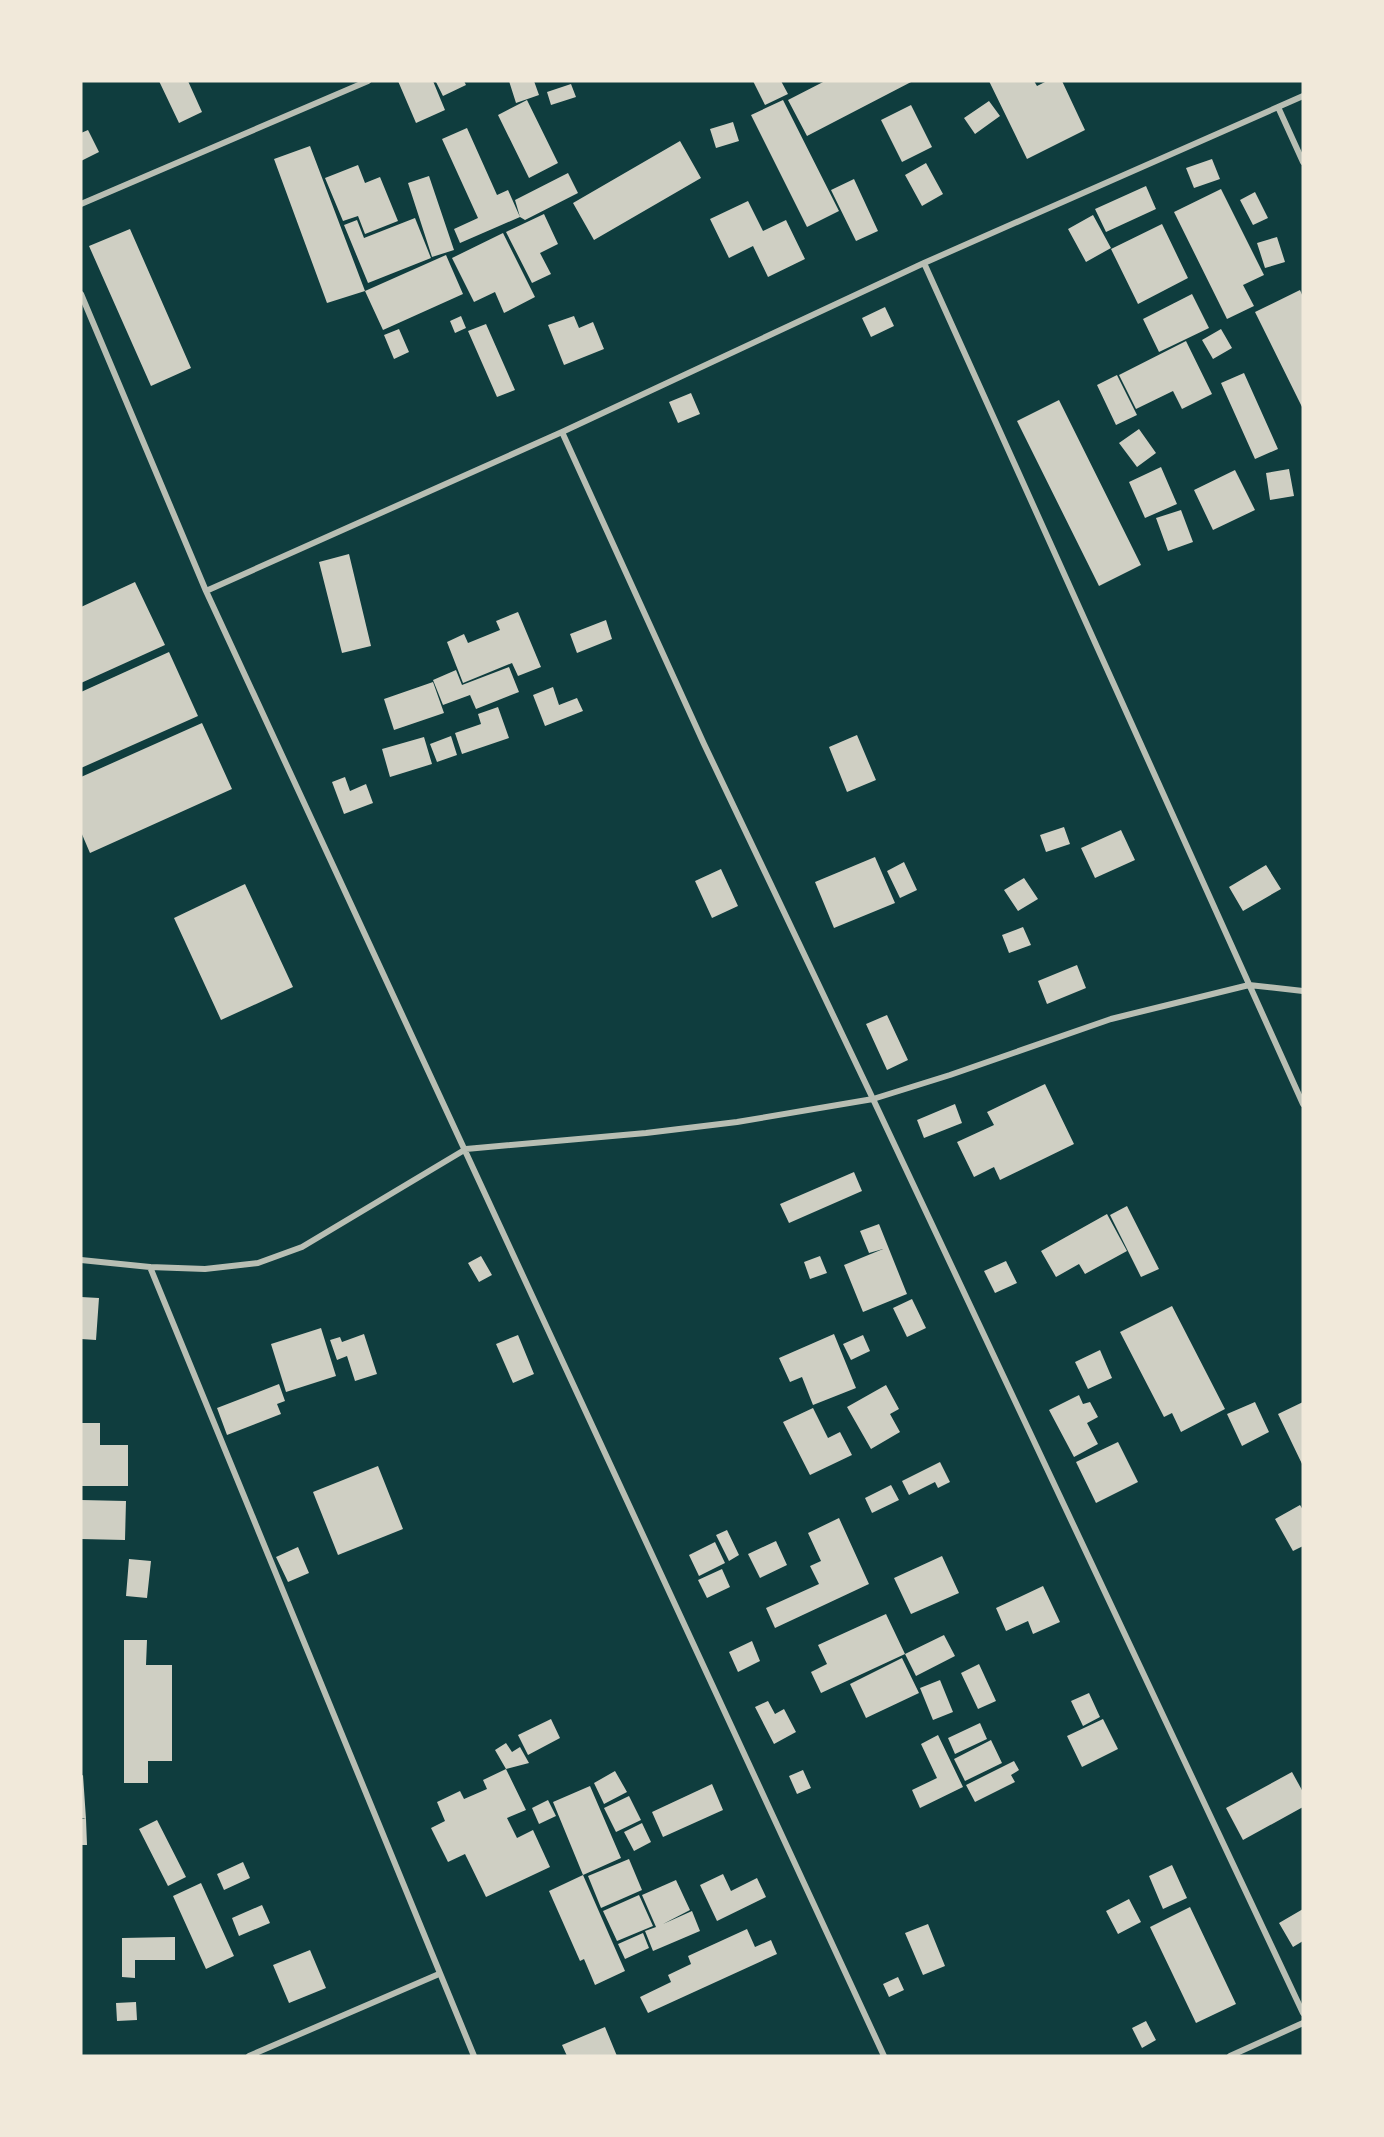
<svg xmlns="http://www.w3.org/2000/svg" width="1384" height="2137" viewBox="0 0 1384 2137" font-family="'Titillium Web',sans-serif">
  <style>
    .building { fill: #cfcfc3 }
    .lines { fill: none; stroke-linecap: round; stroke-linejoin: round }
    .minor { stroke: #b8beb3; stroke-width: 6 }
  </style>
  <rect width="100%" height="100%" fill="#0f3d3e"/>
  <!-- building -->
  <path class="building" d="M159,81H188L202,112L179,123Z
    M398,81H433L445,110L416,123Z
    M464,81L466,85L443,96L436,82Z
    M509,81H534L539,95L516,103Z
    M753,81H781L788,94L765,105Z
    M825,81H913L807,136L788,100Z
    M989,81H1034L1037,86L1047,81H1062L1085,130L1027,159Z
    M571,84L576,97L551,105L547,92Z
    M527,100L558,163L529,178L498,115Z
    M783,100L839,211L807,227L751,115Z
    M989,101L1000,116L975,134L964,118Z
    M911,105L932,147L902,162L881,120Z
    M733,122L739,141L716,148L710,129Z
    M467,128L497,195L508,190L520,217L460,243L454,229L478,218L442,139Z
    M88,130L99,152L81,161V133Z
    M680,141L701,178L594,240L573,203Z
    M310,146L365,291L327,303L274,159Z
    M1212,159L1220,179L1194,188L1186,168Z
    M926,163L943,194L922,206L905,175Z
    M358,165L365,183L380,177L398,221L365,234L358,216L343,221L325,178Z
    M568,173L578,193L525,220L520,217L515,200Z
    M429,176L454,250L432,257L408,183Z
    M854,179L878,231L856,241L831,190Z
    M1146,186L1156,209L1106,232L1095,209Z
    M1221,189L1264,275L1243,285L1254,306L1227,319L1174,212Z
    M1255,192L1268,218L1253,225L1240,200Z
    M748,201L763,231L786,220L805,259L768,277L753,246L729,258L710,219Z
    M544,214L558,244L540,253L551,274L532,283L506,232Z
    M1093,215L1111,248L1086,262L1068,229Z
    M415,218L431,258L368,283L344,225L357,220L364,238Z
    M1162,224L1188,278L1138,304L1111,249Z
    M130,229L191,368L151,386L89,246Z
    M503,233L535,297L504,313L495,292L474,302L452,258Z
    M1277,237L1285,262L1265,268L1257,243Z
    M446,255L463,294L383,330L365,291Z
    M1300,290L1303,297V409L1255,312Z
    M1192,294L1209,328L1159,352L1143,319Z
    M885,307L894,326L871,337L862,318Z
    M461,316L466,328L455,333L450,321Z
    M574,316L579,328L593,322L604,349L564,365L548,325Z
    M486,324L515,390L497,397L468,331Z
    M399,329L409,352L394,359L384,335Z
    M1221,329L1232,348L1213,359L1202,340Z
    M1186,341L1212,394L1182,409L1173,391L1136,409L1119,375Z
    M1244,373L1278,449L1255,459L1221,383Z
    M1117,375L1137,415L1116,425L1097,385Z
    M691,393L700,414L678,423L669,402Z
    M1059,400L1141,565L1099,586L1017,421Z
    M1139,429L1156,453L1137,467L1119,443Z
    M1161,467L1177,504L1145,518L1129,482Z
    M1289,469L1294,496L1270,500L1266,473Z
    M1235,470L1255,510L1213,530L1194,490Z
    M1181,510L1193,542L1168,551L1156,518Z
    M349,554L371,646L342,653L319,562Z
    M135,582L165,645L81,683V607Z
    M518,612L541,667L518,676L512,663L463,683L447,642L464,634L468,643L500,630L496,621Z
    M606,620L612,639L577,653L570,634Z
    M169,652L198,716L81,768V692Z
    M509,667L519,692L476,709L470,695L443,705L433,680L456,670L462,685Z
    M433,682L444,713L394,730L384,699Z
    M553,687L559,705L577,698L583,711L545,726L533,695Z
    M498,707L509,738L462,754L455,733L481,724L478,714Z
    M202,723L232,789L90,853L81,832V777Z
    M857,735L876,780L847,792L829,747Z
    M451,736L457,755L437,762L430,744Z
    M424,737L432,764L390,777L382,749Z
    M345,777L350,791L366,784L373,803L344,814L332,782Z
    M1064,827L1070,844L1046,852L1040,835Z
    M1121,830L1135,860L1095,878L1081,848Z
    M875,857L895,903L834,928L815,882Z
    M904,862L917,890L900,898L887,871Z
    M1266,865L1281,889L1243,911L1229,887Z
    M721,869L738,906L712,918L695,881Z
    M1024,878L1038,899L1018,911L1004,890Z
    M245,884L293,987L221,1020L174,918Z
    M1023,927L1031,945L1009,953L1002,935Z
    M1077,965L1086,988L1047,1004L1038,981Z
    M887,1015L908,1060L887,1070L866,1024Z
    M1045,1084L1074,1144L1000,1180L994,1167L974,1177L957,1142L994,1125L987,1112Z
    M955,1104L962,1123L924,1138L917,1120Z
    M854,1172L862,1191L789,1223L780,1204Z
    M1127,1206L1159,1269L1141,1277L1110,1215Z
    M1107,1214L1127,1251L1085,1274L1079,1264L1056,1277L1041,1251Z
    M879,1224L907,1294L863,1312L844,1265L883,1249L869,1253L860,1231Z
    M481,1256L492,1275L479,1282L468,1263Z
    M820,1256L827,1273L810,1279L804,1262Z
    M1006,1261L1017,1283L995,1293L984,1271Z
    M81,1297L99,1298L96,1340L81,1339Z
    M912,1299L926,1328L907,1337L893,1308Z
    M1172,1306L1225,1409L1181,1432L1172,1413L1164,1417L1120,1332Z
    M321,1328L336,1376L286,1392L271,1344Z
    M364,1334L377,1374L355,1381L347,1356L337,1360L330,1340L340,1337L342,1342Z
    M834,1334L856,1388L813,1405L802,1377L790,1382L779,1358Z
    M518,1335L534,1374L513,1383L496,1344Z
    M863,1335L870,1351L851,1360L843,1344Z
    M1100,1350L1112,1378L1088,1389L1075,1362Z
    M279,1384L285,1401L277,1404L281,1414L227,1435L217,1408Z
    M886,1385L899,1409L890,1414L900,1432L871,1449L847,1407Z
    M1079,1395L1083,1404L1090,1402L1098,1417L1087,1423L1098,1444L1074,1457L1049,1410Z
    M1255,1402L1269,1432L1242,1446L1227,1414Z
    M1303,1402V1466L1278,1414Z
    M813,1408L828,1438L840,1432L852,1455L810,1475L783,1422Z
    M81,1423H100V1445H128V1486H81Z
    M1118,1442L1138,1482L1096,1503L1076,1462Z
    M940,1462L950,1482L938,1488L935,1482L909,1495L902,1481Z
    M378,1466L403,1529L338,1555L313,1492Z
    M891,1485L899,1500L872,1513L865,1498Z
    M81,1500L126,1501L125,1540L81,1539Z
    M1300,1505L1303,1510V1546L1293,1551L1275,1519Z
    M839,1518L869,1584L775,1628L766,1608L819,1584L810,1566L821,1561L808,1533Z
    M727,1530L739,1555L729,1561L716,1535Z
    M776,1541L787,1565L760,1578L748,1554Z
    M715,1542L725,1563L699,1576L689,1555Z
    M298,1547L309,1573L288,1582L276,1557Z
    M942,1556L959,1593L911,1614L894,1578Z
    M129,1559L151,1561L147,1598L126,1596Z
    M722,1569L730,1587L707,1598L698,1580Z
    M1043,1586L1060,1622L1033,1634L1028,1621L1006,1631L996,1608Z
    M886,1614L905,1654L821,1693L811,1672L827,1664L818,1645Z
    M944,1635L955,1656L916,1676L905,1654Z
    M124,1640H147L146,1665H172V1761H148V1783H124Z
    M752,1641L760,1661L738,1672L729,1652Z
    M902,1658L919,1693L866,1718L850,1684Z
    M979,1664L996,1701L978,1709L961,1673Z
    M940,1680L953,1712L933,1720L920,1688Z
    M1089,1693L1100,1717L1083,1726L1071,1701Z
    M768,1701L775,1714L784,1709L796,1732L774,1744L755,1707Z
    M551,1719L560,1738L528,1755L518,1735Z
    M1103,1719L1118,1749L1082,1767L1067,1736Z
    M980,1723L987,1739L955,1754L948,1738Z
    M938,1735L963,1787L920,1808L912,1790L937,1778L921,1744Z
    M991,1740L1002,1763L965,1781L954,1759Z
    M506,1743L512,1752L520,1747L529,1763L506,1769L495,1750Z
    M1014,1761L1019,1770L1011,1775L1015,1782L975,1802L966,1785Z
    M506,1769L526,1810L507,1818L517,1838L533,1830L550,1867L486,1897L465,1854L448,1862L431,1828L445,1821L437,1802L460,1791L464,1799L487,1789L483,1780Z
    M803,1770L811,1788L797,1794L789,1776Z
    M615,1771L627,1792L604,1804L594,1783Z
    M1292,1772L1303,1792V1807L1243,1840L1226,1808Z
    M83,1775L86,1819L87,1845H81V1819H86L81,1818V1776Z
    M712,1784L723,1810L663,1837L652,1812Z
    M590,1786L621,1858L583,1875L553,1802Z
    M629,1796L641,1820L616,1832L604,1808Z
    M548,1800L556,1816L539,1824L532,1808Z
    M157,1820L186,1877L168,1886L139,1829Z
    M642,1823L651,1842L634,1851L624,1832Z
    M629,1859L642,1890L601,1908L588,1876Z
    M243,1862L250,1878L224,1890L217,1874Z
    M1172,1865L1187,1898L1163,1909L1149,1876Z
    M723,1874L731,1891L757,1878L766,1897L717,1921L700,1885Z
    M583,1875L625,1971L595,1985L584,1959L580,1961L549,1891Z
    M676,1880L690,1910L663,1924L692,1911L700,1931L653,1951L645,1931L656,1927L642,1895Z
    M201,1883L234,1956L206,1969L173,1896Z
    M639,1895L653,1926L617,1941L603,1911Z
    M1129,1899L1141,1922L1118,1934L1106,1911Z
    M262,1905L270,1923L239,1936L232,1918Z
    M1190,1907L1236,2004L1196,2023L1150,1927Z
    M1303,1909V1941L1293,1947L1279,1923Z
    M928,1924L945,1966L923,1975L905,1933Z
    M747,1929L755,1947L771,1940L777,1954L648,2013L640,1997L671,1982L668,1975L691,1964L688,1956Z
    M643,1933L649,1948L625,1959L618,1944Z
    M175,1937V1960H135V1978L122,1977V1938Z
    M310,1950L326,1988L289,2003L273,1965Z
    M898,1977L904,1990L889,1997L883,1984Z
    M136,2002L137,2020L117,2021L116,2003Z
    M1146,2021L1156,2040L1142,2048L1132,2028Z
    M605,2027L617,2056H567L562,2045Z"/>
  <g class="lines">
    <!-- minor -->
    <path class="minor" d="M1278,107L1303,162
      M81,204L368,81
      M924,263L1303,1104
      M81,294L206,591L884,2056
      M562,432L704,744L873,1099L1303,2013
      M206,591L562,432L924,263L1303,96
      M81,1260L150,1267L205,1269L258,1263L302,1247L466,1149L646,1133L737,1122L873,1099L950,1075L1111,1019L1249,985L1303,991
      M150,1267L474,2056
      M249,2056L439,1974
      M1230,2056L1303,2023"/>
  </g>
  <!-- border -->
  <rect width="1384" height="2137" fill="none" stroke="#f1e9da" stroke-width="165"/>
</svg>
